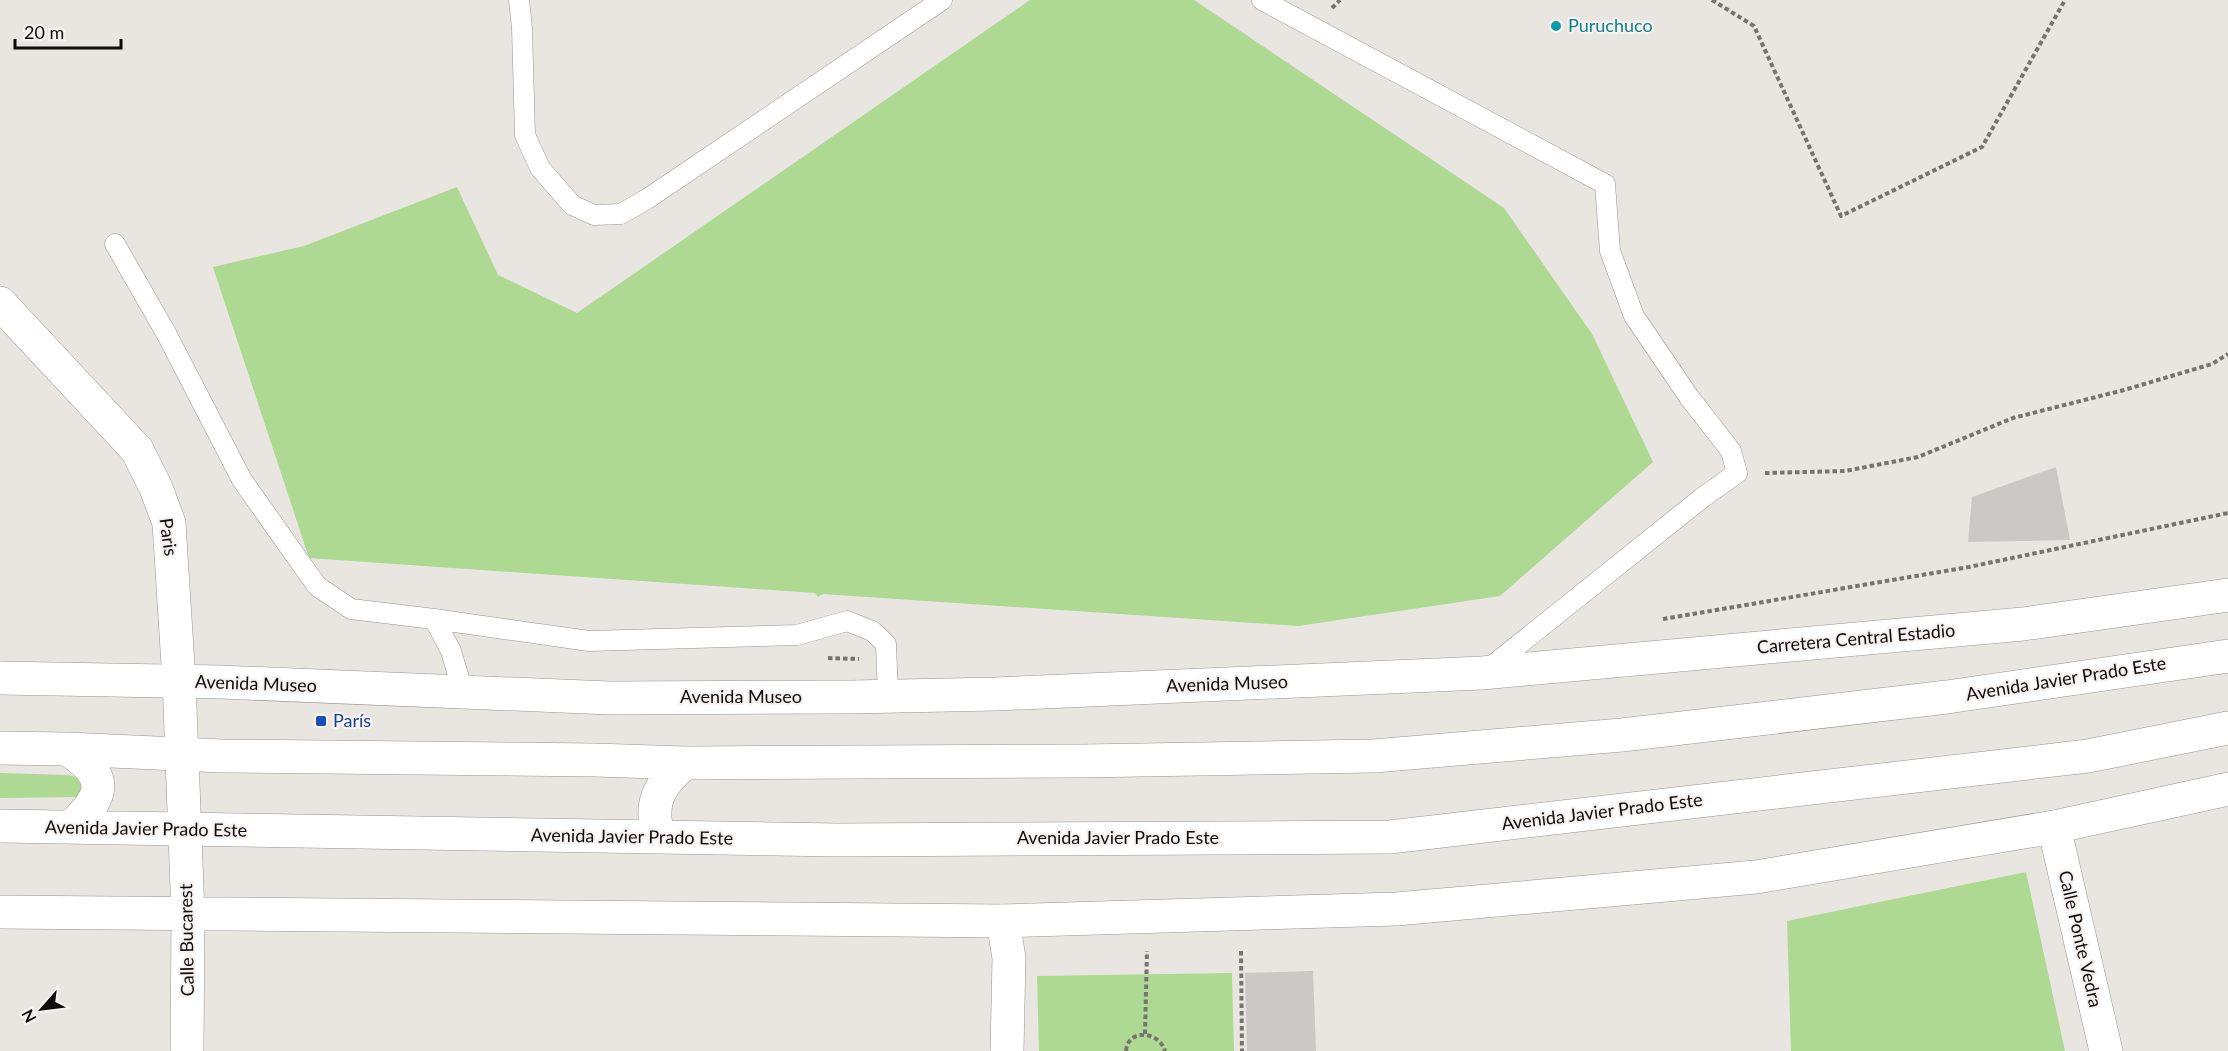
<svg xmlns="http://www.w3.org/2000/svg" width="2228" height="1051" viewBox="0 0 2228 1051" font-family="Lato,sans-serif">
  <style>
    .green { fill: #add992 }
    .building { fill: #ccc8c5 }
    .lines { fill: none; stroke-linecap: round; stroke-linejoin: round }
    .lane-casing { stroke: #989491; stroke-width: 21 }
    .street-casing { stroke: #989491; stroke-width: 34 }
    .secondary-casing { stroke: #989491; stroke-width: 34 }
    .primary-casing { stroke: #989491; stroke-width: 34 }
    .path { stroke: #767371; stroke-width: 4; stroke-dasharray: 4.5 3; stroke-linecap: butt }
    .lane { stroke: #fff; stroke-width: 20 }
    .street { stroke: #fff; stroke-width: 33 }
    .secondary { stroke: #fff; stroke-width: 33 }
    .primary { stroke: #fff; stroke-width: 33 }
    .culture-dot { fill: #0f9aa8; stroke: #f7f2ef; stroke-width: 2 }
    .transit-dot { fill: #1a4fb4; stroke: #f7f2ef; stroke-width: 2 }
    .labels { text-anchor: middle; stroke-width: 4.5; stroke-linejoin: round; paint-order: stroke }
    .culture-label { font-size: 18px; fill: #0d838f; stroke: #f7f2ef; text-anchor: start }
    .street-label { font-size: 18px; fill: #0e0c0b; stroke: #f7f2ef }
    .transit-label { font-size: 18px; fill: #164399; stroke: #f7f2ef; text-anchor: start }
  </style>
  <rect width="100%" height="100%" fill="#e9e5e1"/>
  <!-- green -->
  <path class="green" d="M1030,0H1194L1504,208L1592,334L1653,462L1500,596L1298,626L823,594L818,597L815,593L309,558L213,267L304,246L457,187L498,275L577,313Z
    M0,773L67,775L77,777L82,787L77,797L0,798Z
    M2026,872L2065,1051H1791L1787,921Z
    M1232,973L1234,1051H1039L1037,976Z"/>
  <!-- building -->
  <path class="building" d="M2056,467L2070,540L1968,542L1972,497Z
    M1313,971L1316,1051H1247L1245,973Z"/>
  <g class="lines">
    <!-- lane casing -->
    <g class="lane-casing">
      <path id="lane" d="M519,0L522,28L525,135L540,168L572,205L594,215L621,214L647,199L942,0
        M1262,0L1605,184L1610,251L1634,316L1689,397L1731,451L1737,473L1702,498L1487,670
        M115,244L166,333L242,480L317,586L351,609L434,619L451,651L463,692
        M434,619L589,641L797,635L847,621L872,631L886,644L888,696"/>
    </g>
    <!-- street casing -->
    <g class="street-casing">
      <path id="street" d="M0,303L137,450L156,488L169,523L179,681
        M2054,827L2106,1051
        M1003,921L1009,958L1007,1051"/>
    </g>
    <!-- secondary casing -->
    <g class="secondary-casing">
      <path id="secondary" d="M0,678L221,682L609,698L852,697L996,694L1482,673L2023,624L2228,595
        M179,681L188,914L187,1051
        M0,912L1003,921L1396,909L1756,877L2054,827L2228,789"/>
    </g>
    <!-- primary casing -->
    <g class="primary-casing">
      <path id="primary" d="M0,748L67,749L222,756L595,760L685,763L1083,761L1374,756L1622,735L1947,697L2228,656
        M67,749C109,776 106,795 71,827
        M0,826L837,840L1390,837L2088,756L2228,728
        M659,837C648,804 659,784 685,763"/>
    </g>
    <!-- path -->
    <path class="path" d="M1712,0L1754,26L1841,216L1982,147L2065,0
      M1332,8L1340,0
      M1765,473L1845,471L1918,457L2013,418L2124,390L2212,364L2228,354
      M1663,619L1969,567L2228,513
      M828,658L859,659
      M1241,951L1242,1051
      M1145,1034L1147,951
      M1126,1051C1128,1028 1159,1031 1165,1051"/>
    <!-- lane -->
    <use href="#lane" class="lane"/>
    <!-- street -->
    <use href="#street" class="street"/>
    <!-- secondary -->
    <use href="#secondary" class="secondary"/>
    <!-- primary -->
    <use href="#primary" class="primary"/>
  </g>
  <!-- markers -->
  <circle class="culture-dot" cx="1556" cy="26" r="6"/>
  <rect class="transit-dot" x="315" y="715" width="12" height="12" rx="3"/>
  <g class="labels">
    <!-- culture labels -->
    <g class="culture-label">
      <text x="1568" y="32">Puruchuco</text>
    </g>
    <!-- street labels -->
    <g class="street-label">
      <text transform="translate(168 537) rotate(82)" y="6">Paris</text>
      <text transform="translate(1856 639) rotate(-5)" y="6">Carretera Central Estadio</text>
      <text transform="translate(2066 679) rotate(-9)" y="6">Avenida Javier Prado Este</text>
      <text transform="translate(256 684) rotate(2)" y="6">Avenida Museo</text>
      <text transform="translate(1227 684) rotate(-2)" y="6">Avenida Museo</text>
      <text x="741" y="703">Avenida Museo</text>
      <text transform="translate(1602 812) rotate(-7)" y="6">Avenida Javier Prado Este</text>
      <text transform="translate(146 829) rotate(1)" y="6">Avenida Javier Prado Este</text>
      <text transform="translate(632 837) rotate(1)" y="6">Avenida Javier Prado Este</text>
      <text x="1118" y="844">Avenida Javier Prado Este</text>
      <text transform="translate(2080 939) rotate(77)" y="6">Calle Ponte Vedra</text>
      <text transform="translate(187 940) rotate(-91)" y="6">Calle Bucarest</text>
    </g>
    <!-- transit labels -->
    <g class="transit-label">
      <text x="333" y="727">París</text>
    </g>
  </g>
  <!-- north arrow -->
  <g transform="translate(42 1009) rotate(242)" stroke="#f7f2ef" stroke-width="4.5" paint-order="stroke">
  <path d="M0-4.5L10 22L0 15L-10 22Z" fill="#0e0c0b"/>
  <text y="-9" font-size="16" font-weight="bold" text-anchor="middle" fill="#0e0c0b">N</text>
  </g>
  <!-- scale -->
  <path d="M15 39v9h106v-9" fill="none" stroke="#0e0c0b" stroke-width="3"/>
  <text x="24" y="39" font-size="18" fill="#0e0c0b" stroke="#f7f2ef" stroke-width="4.5" paint-order="stroke">20 m</text>
</svg>
